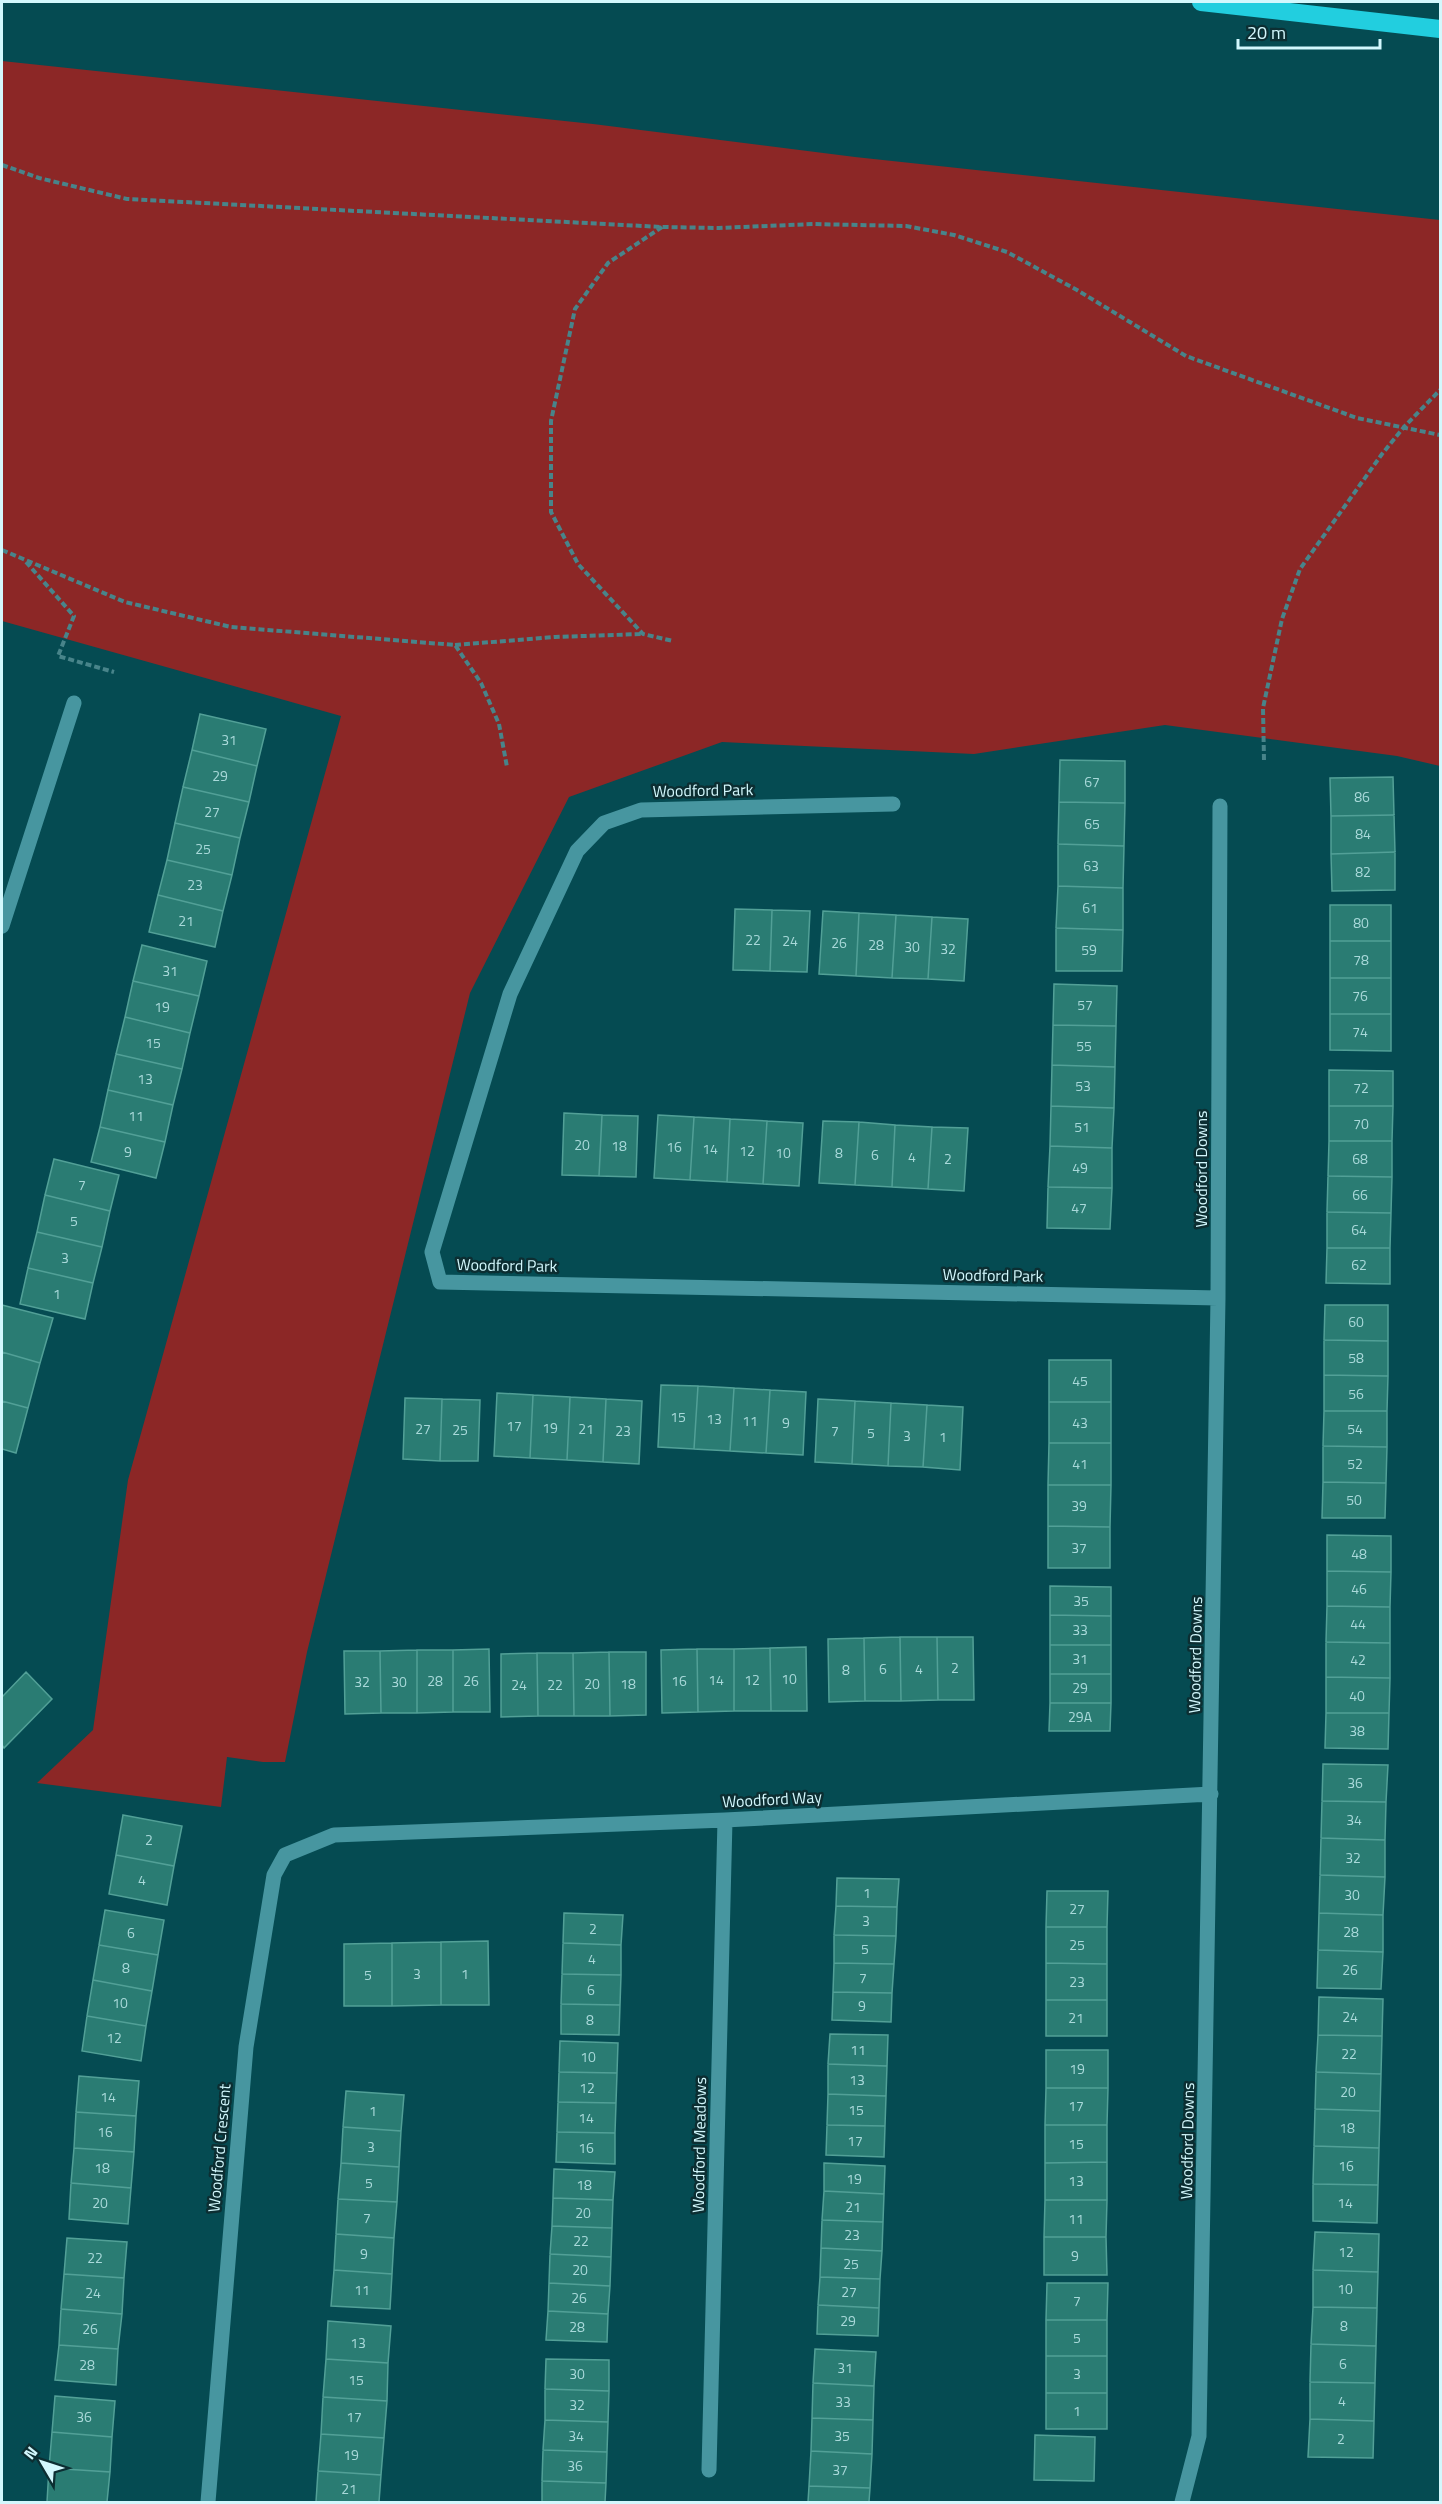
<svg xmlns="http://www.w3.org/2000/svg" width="1442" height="2504" viewBox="0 0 1442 2504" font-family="'Titillium Web',sans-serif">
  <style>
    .green { fill: #8c2726 }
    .building { fill: #2a7c73; stroke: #52a097; stroke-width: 1.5 }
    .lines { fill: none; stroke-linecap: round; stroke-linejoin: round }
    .path { stroke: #48848a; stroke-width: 4; stroke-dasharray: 6 3; stroke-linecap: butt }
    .street { stroke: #4796a0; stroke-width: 15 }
    .highway { stroke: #22cedf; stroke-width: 18 }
    .labels { text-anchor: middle; stroke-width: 5; stroke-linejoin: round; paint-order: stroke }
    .number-label { font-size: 14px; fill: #a9d9da }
    .street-label { font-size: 16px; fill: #d3f8fd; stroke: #0c2e32 }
  </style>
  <rect width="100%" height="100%" fill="#054b52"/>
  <!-- green -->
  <path class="green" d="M2,61L593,124L855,157L1440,220V766L1397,756L1165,725L974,754L722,742L569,797L470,993L307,1652L285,1762H263L227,1757L221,1807L37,1783L93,1730L128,1480L341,716L2,621Z"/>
  <!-- building -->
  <path class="building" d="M200,714L266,729L257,766L192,750Z
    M192,750L257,766L249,802L183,787Z
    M1060,760L1125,761V803L1059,802Z
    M1393,777L1394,815L1331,816L1330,778Z
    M183,787L249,802L240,838L175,823Z
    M1059,802L1125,803L1124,846L1058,844Z
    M1394,815L1395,852L1331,854V816Z
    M175,823L240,838L232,875L167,860Z
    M1058,844L1124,846L1123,888L1058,886Z
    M1395,852V890L1332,891L1331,854Z
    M167,860L232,875L223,911L158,895Z
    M1058,886L1123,888V930L1056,928Z
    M158,895L223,911L215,947L149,932Z
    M1330,905H1391V941H1330Z
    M735,909L772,910L770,971L733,970Z
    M772,910L810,911L807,972L770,971Z
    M823,911L859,913L856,976L819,974Z
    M859,913L896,915L892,978L856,976Z
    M896,915L932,917L928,979L892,978Z
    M932,917L968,919L964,981L928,979Z
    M1056,928L1123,930L1122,971H1056Z
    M1330,941H1391V978H1330Z
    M142,945L207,961L199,996L133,981Z
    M1330,978H1391V1014H1330Z
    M133,981L199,996L190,1033L125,1017Z
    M1054,984L1117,986L1116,1026L1053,1025Z
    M1330,1014H1391V1051L1330,1050Z
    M125,1017L190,1033L182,1069L116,1054Z
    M1053,1025L1116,1026L1115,1067L1052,1065Z
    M116,1054L182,1069L173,1105L108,1090Z
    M1052,1065L1115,1067L1114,1108L1051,1106Z
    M1329,1070L1393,1071V1106H1329Z
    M108,1090L173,1105L165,1142L100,1127Z
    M1051,1106L1114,1108L1112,1148L1050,1146Z
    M1329,1106H1393L1392,1141H1329Z
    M564,1113L602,1115L599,1176L562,1175Z
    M602,1115L638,1116L636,1177L599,1176Z
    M658,1115L694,1117L690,1180L654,1178Z
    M694,1117L730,1119L727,1182L690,1180Z
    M730,1119L767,1121L763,1184L727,1182Z
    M767,1121L803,1123L799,1186L763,1184Z
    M823,1121L859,1122L855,1185L819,1183Z
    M859,1122L895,1125L892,1187L855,1185Z
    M895,1125L932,1127L928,1189L892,1187Z
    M100,1127L165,1142L156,1178L91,1162Z
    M932,1127L968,1128L964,1191L928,1189Z
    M1329,1141H1392V1177L1328,1176Z
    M1050,1146L1112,1148V1188L1048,1187Z
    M54,1159L119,1175L110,1211L45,1195Z
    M1328,1176L1392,1177L1391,1213L1327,1212Z
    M1048,1187L1112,1188L1110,1229L1047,1228Z
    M45,1195L110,1211L102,1247L37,1232Z
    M1327,1212L1391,1213L1390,1248H1327Z
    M37,1232L102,1247L93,1283L28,1268Z
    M1327,1248H1390V1284L1326,1283Z
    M28,1268L93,1283L85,1319L20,1304Z
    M2,1305L53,1318L40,1363L2,1352Z
    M1325,1305H1388V1341L1324,1340Z
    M1324,1340L1388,1341V1376L1324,1375Z
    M2,1352L40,1363L28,1408L2,1401Z
    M1049,1360H1111V1402H1049Z
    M1324,1375L1388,1376L1387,1411H1324Z
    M661,1385L698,1386L694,1449L658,1447Z
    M698,1386L734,1388L730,1451L694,1449Z
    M734,1388L770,1390L766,1453L730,1451Z
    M770,1390L806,1392L803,1455L766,1453Z
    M497,1393L533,1395L530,1458L494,1456Z
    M533,1395L570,1397L567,1460L530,1458Z
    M570,1397L606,1399L603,1462L567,1460Z
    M405,1398L442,1399L440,1461L403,1459Z
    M442,1399L480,1400L478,1461H440Z
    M606,1399L642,1401L639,1464L603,1462Z
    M818,1399L855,1401L852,1464L815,1462Z
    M2,1401L28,1408L16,1453L2,1449Z
    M855,1401L891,1403L888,1466L852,1464Z
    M1049,1402H1111V1443H1049Z
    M891,1403L927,1405L923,1467L888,1466Z
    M927,1405L963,1407L960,1470L923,1467Z
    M1324,1411H1387V1447L1323,1446Z
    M1049,1443H1111V1485H1048Z
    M1323,1446L1387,1447L1386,1483L1323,1482Z
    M1323,1482L1386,1483L1385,1518H1322Z
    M1048,1485H1111L1110,1527L1048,1526Z
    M1048,1526L1110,1527V1568H1048Z
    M1327,1535L1391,1536V1572L1327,1571Z
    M1327,1571L1391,1572L1390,1607L1327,1606Z
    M1050,1586L1111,1587V1616L1050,1615Z
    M1327,1606L1390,1607V1643L1326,1642Z
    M1050,1615L1111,1616V1645H1050Z
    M900,1637H937L938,1700L901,1701Z
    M900,1637L901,1701H865L864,1638Z
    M937,1637H973L974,1700H938Z
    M864,1638L865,1701L829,1702L828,1639Z
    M1326,1642L1390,1643V1678L1326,1677Z
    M1050,1645H1111V1674H1050Z
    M806,1647L807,1711H771L770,1648Z
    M770,1648L771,1711H734V1649Z
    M489,1649L490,1712H453V1650Z
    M697,1649L698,1712L662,1713L661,1650Z
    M697,1649H734V1711L698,1712Z
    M417,1650H453V1712L417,1713Z
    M417,1650V1713H381L380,1651Z
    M344,1651H380L381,1713L345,1714Z
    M609,1652H646V1715L610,1716Z
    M609,1652L610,1716H574L573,1653Z
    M537,1653L538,1716L501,1717V1654Z
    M537,1653H573L574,1716H538Z
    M26,1672L52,1699L4,1748L2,1745V1697Z
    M1050,1674H1111V1703H1050Z
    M1326,1677L1390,1678L1389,1713H1326Z
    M1050,1703H1111L1110,1731H1049Z
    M1326,1713H1389L1388,1749L1325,1748Z
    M1323,1764L1388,1765L1386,1802L1322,1801Z
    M1322,1801L1386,1802L1385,1840L1321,1838Z
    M123,1815L182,1826L174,1866L116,1855Z
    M1321,1838L1385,1840V1877L1320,1875Z
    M116,1855L174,1866L167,1905L109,1894Z
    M1320,1875L1385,1877L1383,1915L1319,1913Z
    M837,1878L899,1879L897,1907L836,1906Z
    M1047,1891H1108L1107,1927H1046Z
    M836,1906L897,1907L896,1936L834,1935Z
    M105,1910L164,1920L158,1955L99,1945Z
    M564,1913L623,1915L621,1945L563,1943Z
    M1319,1913L1383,1915V1952L1318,1950Z
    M1046,1927H1107V1964L1046,1963Z
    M834,1935L896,1936L894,1964L834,1963Z
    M488,1941L489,2005H441V1942Z
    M441,1942V2005L392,2006V1943Z
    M392,1943V2006H344V1944Z
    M563,1943L621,1945V1975L562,1974Z
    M99,1945L158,1955L152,1991L93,1980Z
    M1318,1950L1383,1952L1381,1989L1317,1988Z
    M834,1963L894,1964L892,1993L833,1992Z
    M1046,1963L1107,1964V2000H1046Z
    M562,1974L621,1975L620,2005L561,2004Z
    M93,1980L152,1991L146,2026L87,2016Z
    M833,1992L892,1993L891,2022L832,2020Z
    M1319,1997L1383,1999L1382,2036L1318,2035Z
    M1046,2000H1107V2036H1046Z
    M561,2004L620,2005L619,2035L561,2034Z
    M87,2016L146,2026L141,2061L82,2051Z
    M830,2034L888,2035L887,2066L828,2064Z
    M1318,2035L1382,2036L1381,2074L1316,2072Z
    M560,2041L618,2043L617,2073L559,2072Z
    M1046,2050H1108V2088H1046Z
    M828,2064L887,2066L886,2096L828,2094Z
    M559,2072L617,2073L616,2103L558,2102Z
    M1316,2072L1381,2074L1380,2111L1315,2109Z
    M79,2076L139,2081L136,2116L76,2112Z
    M1046,2088H1108L1107,2125H1045Z
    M346,2091L404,2095L401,2131L343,2127Z
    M828,2094L886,2096L885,2126L827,2125Z
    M558,2102L616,2103L615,2133L557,2132Z
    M1315,2109L1380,2111L1379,2148L1314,2146Z
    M76,2112L136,2116L134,2152L74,2148Z
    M827,2125L885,2126L884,2157L826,2155Z
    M1045,2125H1107V2162L1045,2163Z
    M343,2127L401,2131L399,2167L341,2163Z
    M557,2132L615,2133V2164L556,2162Z
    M1314,2146L1379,2148L1378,2185L1313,2184Z
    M74,2148L134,2152L131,2188L71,2183Z
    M1107,2162V2200H1045V2163Z
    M341,2163L399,2167L397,2202L338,2199Z
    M824,2163L885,2166L884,2194L824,2191Z
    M554,2169L615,2172L613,2200L553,2198Z
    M71,2183L131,2188L128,2224L69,2219Z
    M1313,2184L1378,2185L1377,2223L1313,2221Z
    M824,2191L884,2194L883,2222L822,2220Z
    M553,2198L613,2200L612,2228L552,2226Z
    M338,2199L397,2202L394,2238L336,2234Z
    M1045,2200H1107L1106,2237H1044Z
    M822,2220L883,2222L882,2251L821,2248Z
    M552,2226L612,2228L611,2257L550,2254Z
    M1315,2232L1379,2234L1378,2272L1313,2270Z
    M336,2234L394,2238L392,2274L334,2270Z
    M1044,2237H1106L1107,2275H1044Z
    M67,2238L127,2242L124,2278L64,2274Z
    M821,2248L882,2251L880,2279L820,2277Z
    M550,2254L611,2257L610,2286L549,2283Z
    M334,2270L392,2274L390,2309L331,2306Z
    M1313,2270L1378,2272L1377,2308L1313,2307Z
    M64,2274L124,2278L122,2314L61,2309Z
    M820,2277L880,2279L879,2308L818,2305Z
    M549,2283L610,2286L608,2314L548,2311Z
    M1047,2283H1108L1107,2320H1046Z
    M818,2305L879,2308L878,2336L817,2334Z
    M1313,2307L1377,2308L1376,2346L1311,2344Z
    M61,2309L122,2314L118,2349L59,2345Z
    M548,2311L608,2314L607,2342L546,2340Z
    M1046,2320H1107V2356H1046Z
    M328,2321L391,2326L388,2363L326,2359Z
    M1311,2344L1376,2346L1375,2383L1310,2382Z
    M59,2345L118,2349L116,2385L55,2380Z
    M815,2349L876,2352L874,2386L813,2383Z
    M1046,2356H1107V2393H1046Z
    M326,2359L388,2363L387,2401L323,2397Z
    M546,2359L609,2360V2391L545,2389Z
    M1310,2382L1375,2383L1374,2421L1310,2419Z
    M813,2383L874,2386L873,2420L812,2418Z
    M545,2389L609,2391L608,2422L545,2420Z
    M1046,2393H1107V2429H1046Z
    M55,2396L115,2401L112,2437L52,2432Z
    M323,2397L387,2401L384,2438L321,2434Z
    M812,2418L873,2420L872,2454L811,2451Z
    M1310,2419L1374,2421L1373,2458L1308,2457Z
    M545,2420L608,2422L607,2452L543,2450Z
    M52,2432L112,2437L110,2472L49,2468Z
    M321,2434L384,2438L381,2475L318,2471Z
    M1035,2435L1095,2437L1094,2481L1034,2480Z
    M543,2450L607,2452L606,2483L542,2481Z
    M811,2451L872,2454L870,2488L809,2486Z
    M49,2468L110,2472L107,2502H47Z
    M318,2471L381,2475L379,2502H316Z
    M542,2481L606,2483L605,2502H542Z
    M809,2486L870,2488L869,2502H808Z"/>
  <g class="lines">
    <!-- path -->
    <path class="path" d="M2,165L39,178L127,199L662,227L719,228L813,224L906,226L954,235L1007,252L1077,290L1186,356L1357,418L1440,435
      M662,227L608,263L575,309L551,421V512L578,564L643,634L673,641
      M2,550L125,602L231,627L455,645L481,683L499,724L507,767
      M26,562L74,616L58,656L114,672
      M455,645L555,637L642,634
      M1264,760L1263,708L1282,619L1300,569L1382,454L1404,427L1440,390"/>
    <!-- street -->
    <path class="street" d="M893,804L641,810L604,823L577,851L510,994L432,1252L440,1282L1218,1298
      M2,926L74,703
      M709,2470L725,1820
      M208,2502L246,2047L274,1875L285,1855L334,1835L725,1820L1211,1794
      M1182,2502L1199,2436L1218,1298L1220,806"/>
    <!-- highway -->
    <path class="highway" d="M1201,2L1440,29"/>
  </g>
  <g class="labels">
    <!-- number labels -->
    <g class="number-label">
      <text x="229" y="745">31</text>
      <text x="220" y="781">29</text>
      <text x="1092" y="787">67</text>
      <text x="1362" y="802">86</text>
      <text x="212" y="817">27</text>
      <text x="1092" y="829">65</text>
      <text x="1363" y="839">84</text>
      <text x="203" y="854">25</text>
      <text x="1091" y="871">63</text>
      <text x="1363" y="877">82</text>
      <text x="195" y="890">23</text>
      <text x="1090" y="913">61</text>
      <text x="186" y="926">21</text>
      <text x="1361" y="928">80</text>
      <text x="753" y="945">22</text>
      <text x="790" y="946">24</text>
      <text x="839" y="948">26</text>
      <text x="876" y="950">28</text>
      <text x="912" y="952">30</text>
      <text x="948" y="954">32</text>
      <text x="1089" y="955">59</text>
      <text x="1361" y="965">78</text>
      <text x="170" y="976">31</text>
      <text x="1360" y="1001">76</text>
      <text x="1085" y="1010">57</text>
      <text x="162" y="1012">19</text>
      <text x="1360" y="1037">74</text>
      <text x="153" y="1048">15</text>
      <text x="1084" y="1051">55</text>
      <text x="145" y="1084">13</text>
      <text x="1083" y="1091">53</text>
      <text x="1361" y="1093">72</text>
      <text x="136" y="1121">11</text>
      <text x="1361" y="1129">70</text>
      <text x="1082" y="1132">51</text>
      <text x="582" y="1150">20</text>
      <text x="619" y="1151">18</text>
      <text x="674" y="1152">16</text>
      <text x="710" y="1154">14</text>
      <text x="747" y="1156">12</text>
      <text x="128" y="1157">9</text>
      <text x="783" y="1158">10</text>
      <text x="839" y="1158">8</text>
      <text x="875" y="1160">6</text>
      <text x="912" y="1162">4</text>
      <text x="948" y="1164">2</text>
      <text x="1360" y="1164">68</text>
      <text x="1080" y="1173">49</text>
      <text x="82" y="1190">7</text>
      <text x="1360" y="1200">66</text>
      <text x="1079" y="1213">47</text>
      <text x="74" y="1226">5</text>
      <text x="1359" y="1235">64</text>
      <text x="65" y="1263">3</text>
      <text x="1359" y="1270">62</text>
      <text x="57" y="1299">1</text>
      <text x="1356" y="1327">60</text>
      <text x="1356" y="1363">58</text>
      <text x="1080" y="1386">45</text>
      <text x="1356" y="1399">56</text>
      <text x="678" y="1422">15</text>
      <text x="714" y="1424">13</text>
      <text x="750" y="1426">11</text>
      <text x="786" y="1428">9</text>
      <text x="1080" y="1428">43</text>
      <text x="514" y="1431">17</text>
      <text x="550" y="1433">19</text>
      <text x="423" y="1434">27</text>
      <text x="586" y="1434">21</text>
      <text x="1355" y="1434">54</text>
      <text x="460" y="1435">25</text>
      <text x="623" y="1436">23</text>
      <text x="835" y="1436">7</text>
      <text x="871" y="1438">5</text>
      <text x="907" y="1441">3</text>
      <text x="943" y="1442">1</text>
      <text x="1080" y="1469">41</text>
      <text x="1355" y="1469">52</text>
      <text x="1354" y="1505">50</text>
      <text x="1079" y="1511">39</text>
      <text x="1079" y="1553">37</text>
      <text x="1359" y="1559">48</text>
      <text x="1359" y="1594">46</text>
      <text x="1081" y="1606">35</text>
      <text x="1358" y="1629">44</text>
      <text x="1080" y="1635">33</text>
      <text x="1080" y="1664">31</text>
      <text x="1358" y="1665">42</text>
      <text x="955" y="1673">2</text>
      <text x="883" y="1674">6</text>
      <text x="919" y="1674">4</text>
      <text x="846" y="1675">8</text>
      <text x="789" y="1684">10</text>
      <text x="716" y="1685">14</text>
      <text x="752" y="1685">12</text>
      <text x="435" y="1686">28</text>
      <text x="471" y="1686">26</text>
      <text x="679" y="1686">16</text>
      <text x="362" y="1687">32</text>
      <text x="399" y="1687">30</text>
      <text x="592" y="1689">20</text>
      <text x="628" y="1689">18</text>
      <text x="519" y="1690">24</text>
      <text x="555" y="1690">22</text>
      <text x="1080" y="1693">29</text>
      <text x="1357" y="1701">40</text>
      <text x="1080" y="1722">29A</text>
      <text x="1357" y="1736">38</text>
      <text x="1355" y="1788">36</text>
      <text x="1354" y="1825">34</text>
      <text x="149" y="1845">2</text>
      <text x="1353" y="1863">32</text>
      <text x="142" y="1885">4</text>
      <text x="867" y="1898">1</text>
      <text x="1352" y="1900">30</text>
      <text x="1077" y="1914">27</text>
      <text x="866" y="1926">3</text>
      <text x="593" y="1934">2</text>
      <text x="1351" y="1937">28</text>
      <text x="131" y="1938">6</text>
      <text x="1077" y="1950">25</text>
      <text x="865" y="1954">5</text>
      <text x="592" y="1964">4</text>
      <text x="126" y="1973">8</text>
      <text x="1350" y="1975">26</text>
      <text x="417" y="1979">3</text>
      <text x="465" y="1979">1</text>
      <text x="368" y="1980">5</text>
      <text x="863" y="1983">7</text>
      <text x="1077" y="1987">23</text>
      <text x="591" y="1995">6</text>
      <text x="120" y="2008">10</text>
      <text x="862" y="2011">9</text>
      <text x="1350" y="2022">24</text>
      <text x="1076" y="2023">21</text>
      <text x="590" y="2025">8</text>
      <text x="114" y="2043">12</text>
      <text x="858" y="2055">11</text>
      <text x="1349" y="2059">22</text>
      <text x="588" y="2062">10</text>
      <text x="1077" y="2074">19</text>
      <text x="857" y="2085">13</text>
      <text x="587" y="2093">12</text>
      <text x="1348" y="2097">20</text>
      <text x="108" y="2102">14</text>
      <text x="1076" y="2111">17</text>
      <text x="856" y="2115">15</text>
      <text x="373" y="2116">1</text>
      <text x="586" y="2123">14</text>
      <text x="1347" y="2133">18</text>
      <text x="105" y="2137">16</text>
      <text x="855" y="2146">17</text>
      <text x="1076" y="2149">15</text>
      <text x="371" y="2152">3</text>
      <text x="586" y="2153">16</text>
      <text x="1346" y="2171">16</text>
      <text x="102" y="2173">18</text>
      <text x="854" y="2184">19</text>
      <text x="1076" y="2186">13</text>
      <text x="369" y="2188">5</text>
      <text x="584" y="2190">18</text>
      <text x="100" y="2208">20</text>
      <text x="1345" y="2208">14</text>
      <text x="853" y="2212">21</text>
      <text x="583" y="2218">20</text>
      <text x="367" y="2223">7</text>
      <text x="1076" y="2224">11</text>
      <text x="852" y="2240">23</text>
      <text x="581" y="2246">22</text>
      <text x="1346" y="2257">12</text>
      <text x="364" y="2259">9</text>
      <text x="1075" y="2261">9</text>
      <text x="95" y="2263">22</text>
      <text x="851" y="2269">25</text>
      <text x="580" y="2275">20</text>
      <text x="1345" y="2294">10</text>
      <text x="362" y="2295">11</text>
      <text x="849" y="2297">27</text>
      <text x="93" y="2298">24</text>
      <text x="579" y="2303">26</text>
      <text x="1077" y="2306">7</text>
      <text x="848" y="2326">29</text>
      <text x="1344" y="2331">8</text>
      <text x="577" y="2332">28</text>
      <text x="90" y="2334">26</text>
      <text x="1077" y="2343">5</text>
      <text x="358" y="2348">13</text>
      <text x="1343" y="2369">6</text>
      <text x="87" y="2370">28</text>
      <text x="845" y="2373">31</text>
      <text x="577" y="2379">30</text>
      <text x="1077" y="2379">3</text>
      <text x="356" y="2385">15</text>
      <text x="1342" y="2406">4</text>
      <text x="843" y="2407">33</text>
      <text x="577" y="2410">32</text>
      <text x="1077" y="2416">1</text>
      <text x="84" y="2422">36</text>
      <text x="354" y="2422">17</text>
      <text x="576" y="2441">34</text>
      <text x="842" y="2441">35</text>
      <text x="1341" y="2444">2</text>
      <text x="351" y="2460">19</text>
      <text x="575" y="2471">36</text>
      <text x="840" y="2475">37</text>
      <text x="349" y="2494">21</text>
    </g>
    <!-- street labels -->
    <g class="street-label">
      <text transform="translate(703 790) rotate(-1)" y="6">Woodford Park</text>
      <text transform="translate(1201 1169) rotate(-90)" y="6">Woodford Downs</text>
      <text transform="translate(507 1265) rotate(1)" y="6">Woodford Park</text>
      <text transform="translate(993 1275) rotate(1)" y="6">Woodford Park</text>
      <text transform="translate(1195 1655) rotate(-89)" y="6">Woodford Downs</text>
      <text transform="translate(772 1799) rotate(-3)" y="6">Woodford Way</text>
      <text transform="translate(1187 2141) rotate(-89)" y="6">Woodford Downs</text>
      <text transform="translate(699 2145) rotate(-89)" y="6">Woodford Meadows</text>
      <text transform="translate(219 2148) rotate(-85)" y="6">Woodford Crescent</text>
    </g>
  </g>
  <!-- border -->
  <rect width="1442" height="2504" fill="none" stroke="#d3f8fd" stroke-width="6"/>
  <!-- north arrow -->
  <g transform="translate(42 2462) rotate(309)" stroke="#0c2e32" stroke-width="4.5" paint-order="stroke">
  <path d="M0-4.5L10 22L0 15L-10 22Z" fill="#d3f8fd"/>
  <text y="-9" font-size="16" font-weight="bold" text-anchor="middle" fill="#d3f8fd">N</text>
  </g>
  <!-- scale -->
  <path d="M1238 39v9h142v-9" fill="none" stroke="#d3f8fd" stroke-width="3"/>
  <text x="1247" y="39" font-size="18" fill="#d3f8fd" stroke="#0c2e32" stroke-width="4.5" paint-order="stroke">20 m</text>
</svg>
